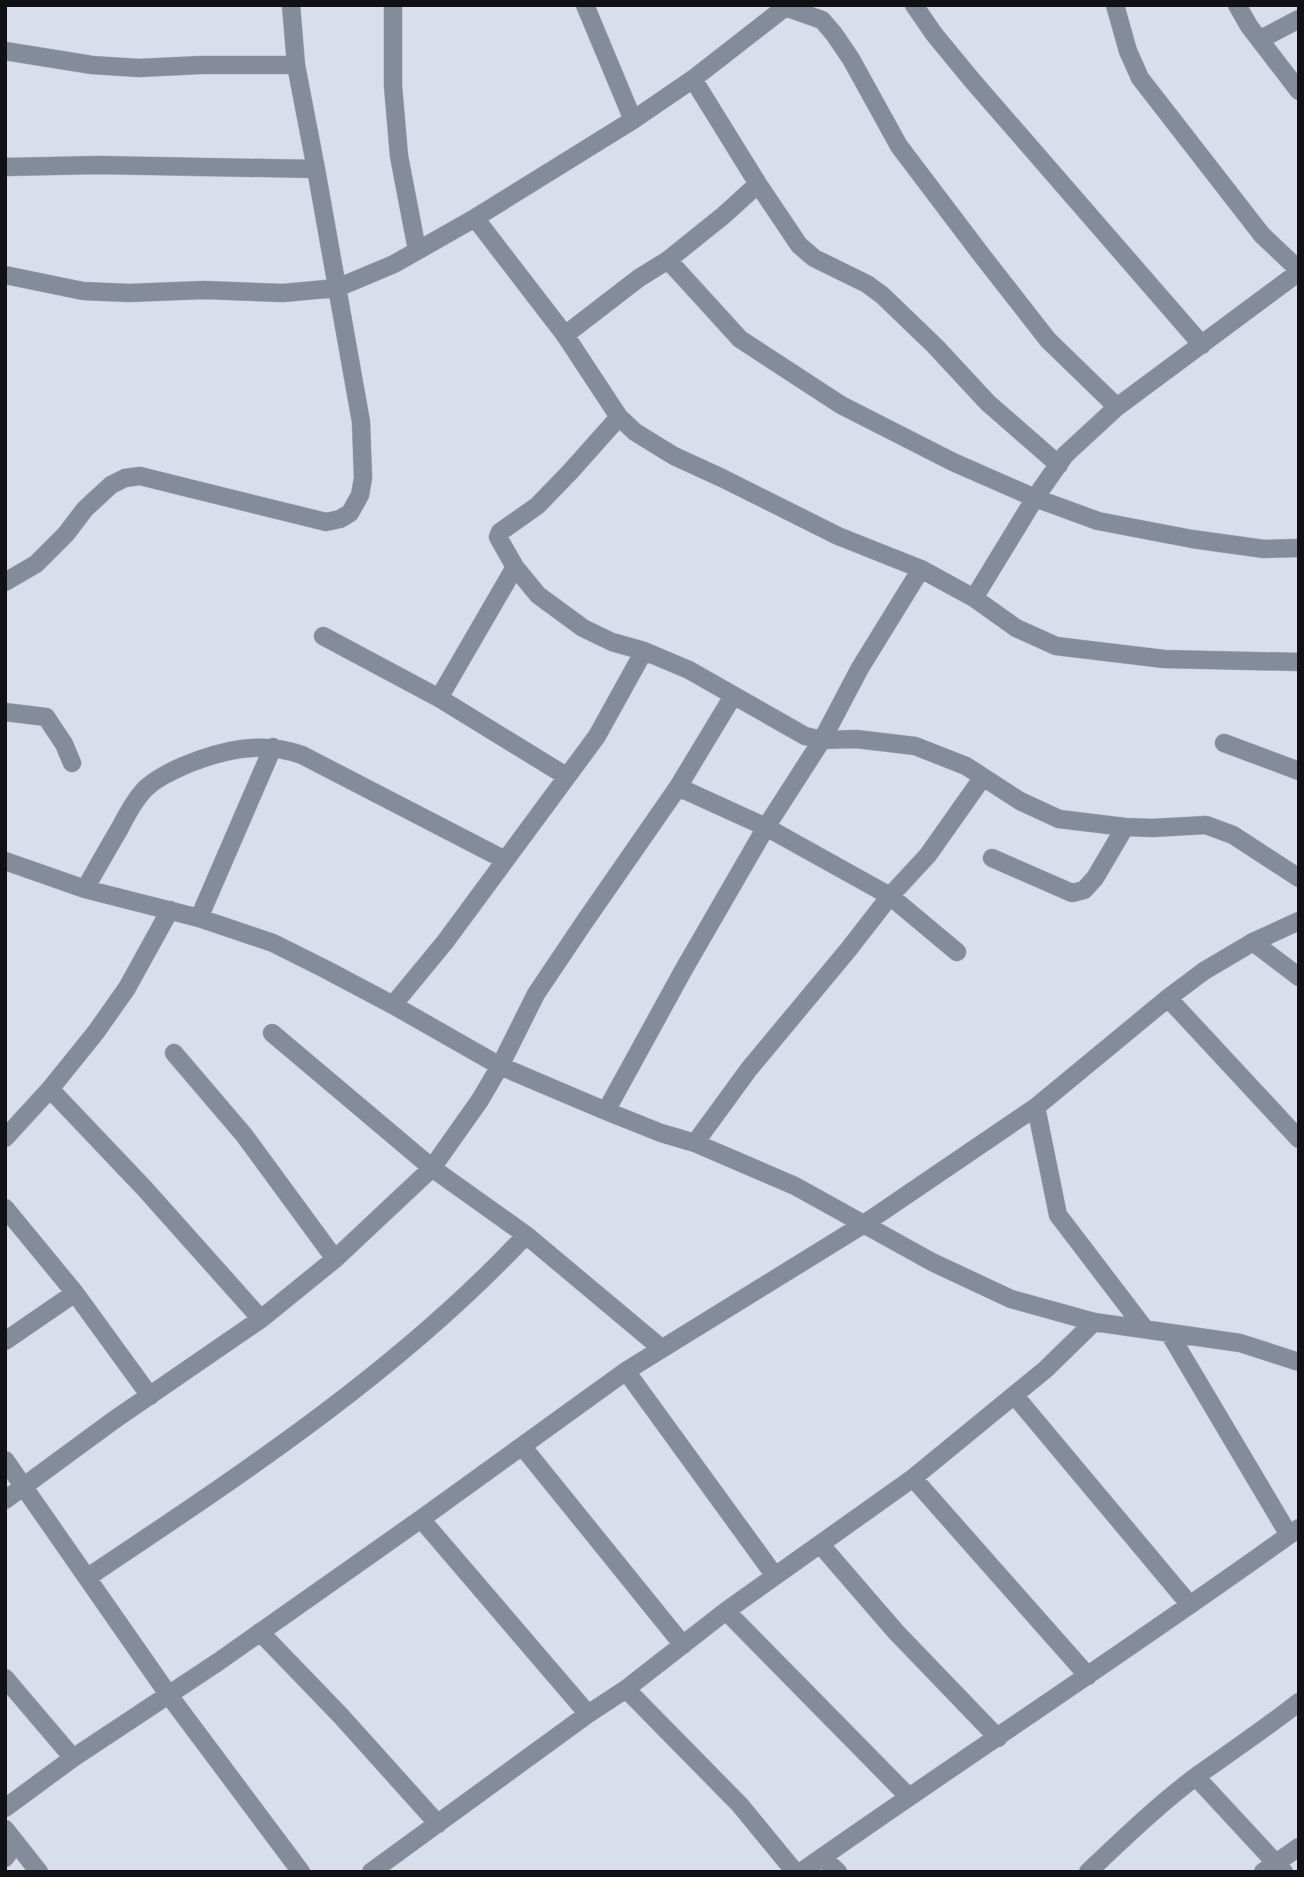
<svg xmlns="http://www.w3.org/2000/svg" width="1304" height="1877" viewBox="0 0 1304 1877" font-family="Lora,serif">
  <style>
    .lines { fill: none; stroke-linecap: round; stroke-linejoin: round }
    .minor-casing { stroke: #b4b9c5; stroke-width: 19 }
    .tertiary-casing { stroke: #b4b9c5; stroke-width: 19 }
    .minor { stroke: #848b9b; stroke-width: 18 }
    .tertiary { stroke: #848b9b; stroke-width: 18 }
  </style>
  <rect width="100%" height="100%" fill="#d8deec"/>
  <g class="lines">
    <!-- minor casing -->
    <g class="minor-casing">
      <path id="minor" d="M393,5V86L399,156L417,250
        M585,5L633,120
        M784,5L785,7L822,20L834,34L851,59L899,146L980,253L1048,340L1117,407
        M914,5L934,34L971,79L1202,345
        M1115,5L1128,51L1140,78L1262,235L1299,270
        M1237,5L1249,26L1299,91
        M1261,39L1299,19
        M5,51L92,65L139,68L201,65H296
        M693,79L758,184L799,245L814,258L867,284L882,295L935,346L988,403L1059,465
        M5,167L98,165L316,169
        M475,218L565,335L619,417L635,432L674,456L722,478L838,536L921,569L974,598L1016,628L1056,646L1164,659L1299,662
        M668,260L740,339L841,405L953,462L1035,498L1098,521L1192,539L1264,549L1299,548
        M5,275L83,291L129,293L204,290L283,293L337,288L394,264L475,218L633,120L693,79L788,5
        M565,335L639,278L668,260L724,215L758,184
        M619,417L570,472L537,506L500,532L498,537L515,567L538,595L583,628L612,642L644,651L689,670L805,736L822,740L856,739L915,746L966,766L1020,801L1059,819L1125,827L1152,828L1206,825L1233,835L1299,878
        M515,567L439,698L566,776
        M5,582L36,564L66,534L85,509L111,485L125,478L140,476L326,522L340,519L350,513L360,495L363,478L361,422L316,169L296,65L291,5
        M974,598L1035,498L1065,455L1117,407L1299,272
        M323,636L439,698
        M5,712L46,717L64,744L72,763
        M1224,743L1299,771
        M678,787L766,827L890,896L957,952
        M992,858L1072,893L1084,890L1095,878L1125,827
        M5,861L85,889L199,918L273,943L325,969L393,1005L500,1066L606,1111L661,1133L695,1143L795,1186L932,1262L1011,1299L1094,1322L1240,1343L1299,1362
        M85,889C97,868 108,848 120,828C127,814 135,799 146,788C157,778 170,772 183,766C221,750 262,740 302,755L505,860
        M199,918L273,747
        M1253,942L1299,977
        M1168,998L1299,1139
        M393,1005L445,942L597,736L644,651
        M272,1033L432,1168L526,1235L661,1348
        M174,1053L244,1135L335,1259
        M50,1089L145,1189L261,1319
        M1036,1107L1058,1215L1145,1329
        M606,1111L684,969L766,827L822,740L860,668L921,569
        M5,1138L50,1089L96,1032L127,988L170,910
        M695,1143L749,1069L848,950L890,896L928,855L983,777
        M5,1208L75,1293L150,1396
        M1169,1333L1289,1535
        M5,1341L75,1293
        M626,1371L775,1576
        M1015,1396L1190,1605
        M522,1446L683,1645
        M5,1460L168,1694L301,1872
        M913,1478L1088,1676
        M5,1500L114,1420L261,1319L335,1259L432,1168L480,1100L500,1066L536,994L583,924L678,787L733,696
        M421,1519L588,1714
        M820,1544L896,1632L998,1738
        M88,1577C242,1474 399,1371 526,1235
        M726,1611L908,1796
        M260,1632L341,1716L438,1824
        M5,1678L73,1758
        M626,1689L740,1805L795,1872
        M1196,1777L1284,1872
        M5,1808L73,1758L218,1662L421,1519L626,1371L864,1224L1036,1107L1168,998L1204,971L1253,942L1299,921
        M822,1857L838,1872
        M5,1858L16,1843
        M371,1872L588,1714L626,1689L726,1611L913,1478L1046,1369L1094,1322
        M801,1872C966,1756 1135,1646 1299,1528
        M1088,1872C1123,1839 1159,1804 1198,1775C1232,1751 1266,1728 1299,1702
        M1263,1872L1299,1847"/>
    </g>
    <!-- tertiary casing -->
    <g class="tertiary-casing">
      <path id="tertiary" d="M5,1829L39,1872"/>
    </g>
    <!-- minor -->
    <use href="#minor" class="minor"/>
    <!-- tertiary -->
    <use href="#tertiary" class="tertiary"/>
  </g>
  <!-- border -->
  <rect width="1304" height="1877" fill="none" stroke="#0f1115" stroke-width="14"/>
</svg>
